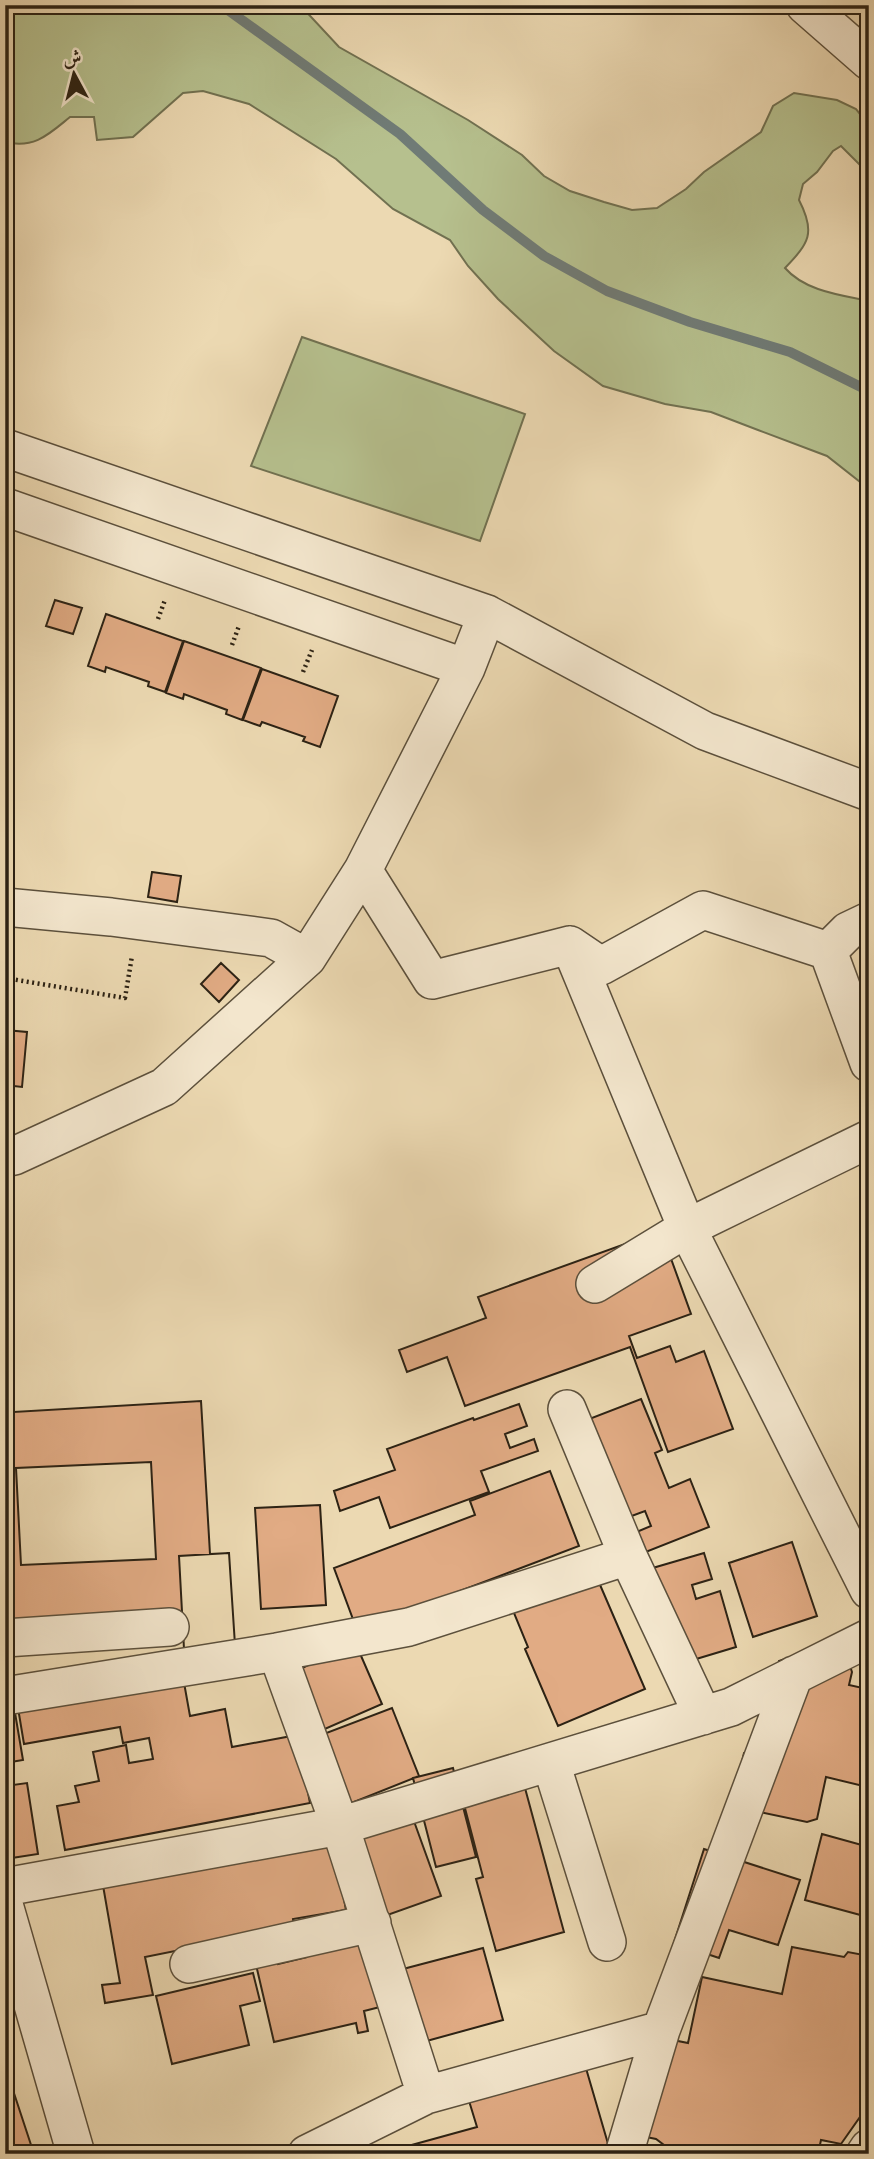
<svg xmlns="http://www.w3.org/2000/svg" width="874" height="2159" viewBox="0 0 874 2159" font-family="'Libre Caslon Text',Amiri,serif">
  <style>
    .green { fill: #b6c08e; stroke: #717151; stroke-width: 2 }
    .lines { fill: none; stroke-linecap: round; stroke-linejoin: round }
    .stream { stroke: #707b76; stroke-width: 10 }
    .building { fill: #e1ab84; stroke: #2c2214; stroke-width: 2; fill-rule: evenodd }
    .street-casing { stroke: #5c503c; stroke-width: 40 }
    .path { stroke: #2c2214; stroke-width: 4.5; stroke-dasharray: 2 3.5; stroke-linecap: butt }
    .street { stroke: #f3e6cd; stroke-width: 37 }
  </style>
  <rect width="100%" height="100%" fill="#ecd9b2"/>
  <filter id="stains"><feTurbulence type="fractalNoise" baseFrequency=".00286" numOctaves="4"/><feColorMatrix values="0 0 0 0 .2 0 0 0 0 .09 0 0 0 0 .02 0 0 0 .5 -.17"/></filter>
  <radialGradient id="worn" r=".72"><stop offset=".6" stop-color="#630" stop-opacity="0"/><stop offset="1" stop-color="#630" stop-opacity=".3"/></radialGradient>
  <!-- green -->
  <path class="green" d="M5,5H300L339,47L468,120L522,155L544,176L570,191L604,202L632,210L657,208L686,189L704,172L761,132L773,106L794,93L837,100L856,109L869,125V165H860L841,146L833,151L817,172L803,184L799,200C816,233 809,243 785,268C805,291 840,295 869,301V489L827,456L758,430L711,412L665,404L603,386L554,351L498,299L468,266L450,240L393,209L336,159L249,104L203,91L183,93L133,137L97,140L94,117H70C49,134 35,149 5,142Z
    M302,337L525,414L480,541L251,466Z"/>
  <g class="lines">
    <!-- stream -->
    <path class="stream" d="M221,5L400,134L483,210L544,256L607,291L690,322L790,352L869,391"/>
  </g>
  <!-- building -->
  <path class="building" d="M860,5H869V17L859,7Z
    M55,600L82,608L73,634L46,626Z
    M106,614L183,641L165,692L148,686L149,682L106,667L105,672L88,666Z
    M184,641L261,668L242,720L226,714L227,710L184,694L183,699L166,693Z
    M262,669L338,696L320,747L303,741L305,737L262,722L260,726L243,720Z
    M152,872L181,876L177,902L148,897Z
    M221,963L239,980L219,1002L201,984Z
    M5,1030L27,1032L22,1087L5,1085Z
    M661,1231L691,1314L629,1336L637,1358L670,1346L676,1362L704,1351L733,1429L668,1452L630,1347L465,1406L447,1357L407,1372L399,1350L486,1318L478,1297Z
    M641,1399L662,1450L655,1453L669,1488L690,1479L709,1527L623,1561L615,1541L651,1526L645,1511L610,1524L571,1426Z
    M201,1401L210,1554L229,1553L235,1645L184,1649L182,1612L5,1623V1407H13L14,1412ZM151,1462L156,1559L21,1565L16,1468Z
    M519,1404L527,1426L505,1434L510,1448L534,1439L538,1451L481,1471L489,1492L390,1528L379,1497L340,1511L334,1491L395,1470L387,1449L473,1418L474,1420Z
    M550,1471L579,1546L357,1630L334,1568L475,1515L470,1501Z
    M320,1505L326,1605L261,1609L255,1508Z
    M792,1542L817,1616L753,1637L729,1563Z
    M229,1553L235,1645L184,1649L179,1556Z
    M704,1553L712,1579L692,1585L696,1599L720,1591L736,1647L673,1666L639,1572Z
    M588,1557L645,1689L558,1726L525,1649L528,1647L507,1596Z
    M355,1642L382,1704L318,1732L292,1673Z
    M828,1644L844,1648L852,1672L849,1685L863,1688L869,1706V1781L859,1785L826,1777L817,1819L807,1822L732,1806L744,1753L759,1749L779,1661Z
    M183,1677L190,1716L225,1709L232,1747L297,1735L310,1803L65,1850L57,1806L79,1802L75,1786L99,1781L93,1752L126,1745L129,1763L153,1759L149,1738L123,1743L120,1727L24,1744L18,1708Z
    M13,1701L23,1760L5,1763V1703Z
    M392,1708L419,1776L349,1804L321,1735Z
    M453,1768L476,1857L436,1867L413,1778Z
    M522,1777L564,1932L496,1951L476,1879L483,1877L461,1793Z
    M27,1783L38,1854L5,1859V1786Z
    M411,1813L441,1896L379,1918L349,1835Z
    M332,1833L346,1910L293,1919L294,1927L145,1957L153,1995L105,2003L102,1985L120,1983L101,1874Z
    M822,1834L869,1847V1901L864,1916L805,1900Z
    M704,1849L800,1880L778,1945L729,1930L719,1958L701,1952L652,2011Z
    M367,1931L384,2006L364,2011L368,2031L358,2033L356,2023L274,2042L254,1956L275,1951L278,1964L307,1957L304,1946Z
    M792,1947L844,1957L848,1952L869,1956V2008L866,2013L869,2015V2082L862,2114L841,2144L821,2140L818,2154H676L656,2139L646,2137L648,2035L688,2043L702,1977L782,1994Z
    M483,1948L503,2020L423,2042L403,1969Z
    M253,1973L260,2001L240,2006L249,2045L172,2064L156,1996Z
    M583,2058L611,2154H410L408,2146L477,2127L466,2091Z
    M8,2075L34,2154H5V2076Z"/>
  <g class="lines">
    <!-- street casing -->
    <g class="street-casing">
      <path id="street" d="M805,5L869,61
        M5,448L487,614L705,731L869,792
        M5,507L466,668
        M487,614L466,668L363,870L432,980L570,945L687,1228L869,1590
        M5,907L111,917L271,938L307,958
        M570,945L601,966L703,910L828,951
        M828,951L869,1063
        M828,951L848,931L869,921
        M5,1158L14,1156L164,1087L307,958L363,870
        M595,1284L687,1228L869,1139
        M567,1409L628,1556L703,1716
        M5,1638L170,1627
        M277,1652L340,1826L426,2095L661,2030
        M5,1696L277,1652L409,1627L628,1556
        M551,1763L607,1942
        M5,1887L340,1826L731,1707L869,1638
        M5,1908L76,2154
        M189,1964L372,1923
        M307,2154L426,2095
        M624,2154L661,2030L794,1675
        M865,2154L869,2148"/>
    </g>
    <!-- path -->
    <path class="path" d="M158,619L165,600
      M232,645L239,626
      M303,672L312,650
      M5,978L125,998L132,956"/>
    <!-- street -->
    <use href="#street" class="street"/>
  </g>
  <!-- margin -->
  <rect width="874" height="2159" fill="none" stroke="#ecd9b2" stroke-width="28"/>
  <rect x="7" y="7" width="860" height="2145" fill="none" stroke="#2c2214" stroke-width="3.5"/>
  <rect x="14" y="14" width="846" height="2131" fill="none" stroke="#2c2214" stroke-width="2"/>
  <!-- north arrow -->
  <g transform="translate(74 74) rotate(353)" stroke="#f3e6cd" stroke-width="5" paint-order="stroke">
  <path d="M0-5L12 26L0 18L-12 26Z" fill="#2c2214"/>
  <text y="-10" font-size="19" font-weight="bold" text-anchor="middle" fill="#2c2214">ش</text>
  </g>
  <rect width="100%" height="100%" filter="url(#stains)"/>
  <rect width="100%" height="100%" fill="url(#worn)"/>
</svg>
